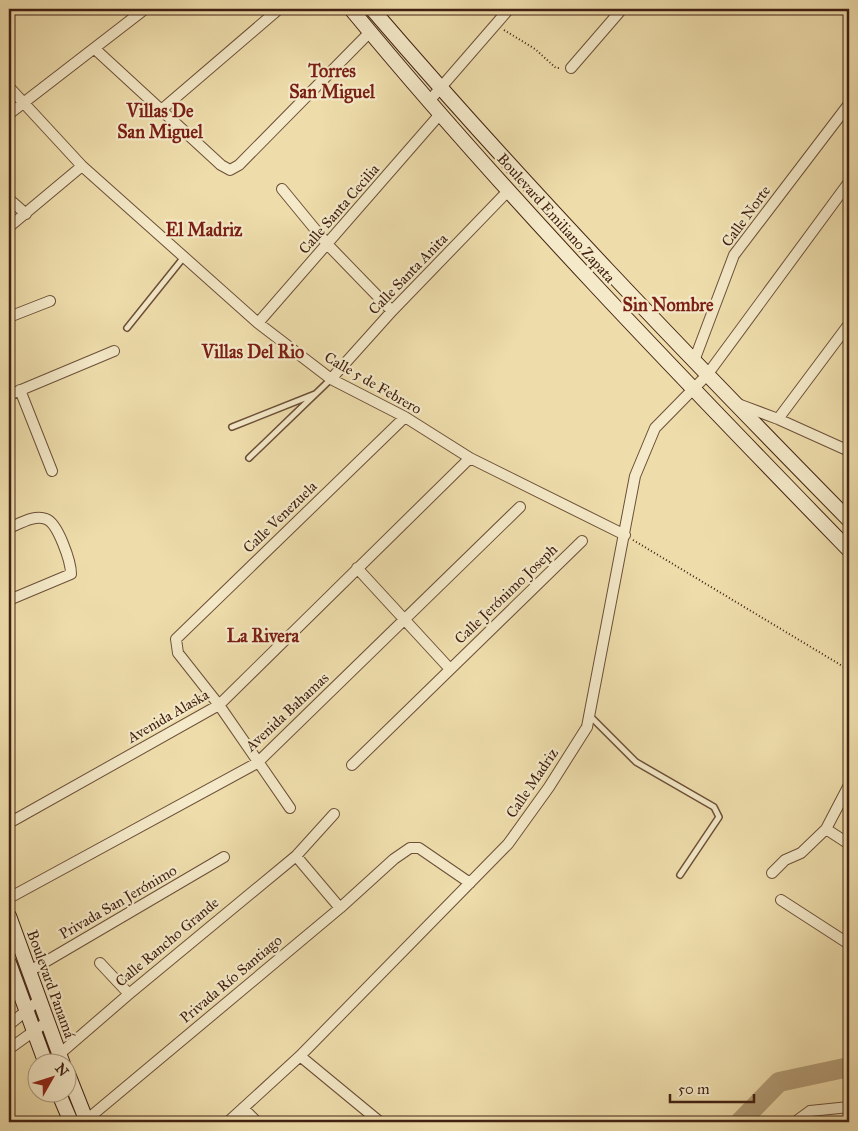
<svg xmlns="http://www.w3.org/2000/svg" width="858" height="1131" viewBox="0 0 858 1131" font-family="'IM FELL Great Primer',serif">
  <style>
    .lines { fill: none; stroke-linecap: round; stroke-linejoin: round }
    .river { stroke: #b39d77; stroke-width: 20 }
    .lane-casing { stroke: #6c4f38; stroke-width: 8 }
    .street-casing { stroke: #6c4f38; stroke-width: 12 }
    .secondary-casing { stroke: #412012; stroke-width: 16 }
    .path { stroke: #412012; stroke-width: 2; stroke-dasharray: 1 2.5; stroke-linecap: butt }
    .lane { stroke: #f4e9c8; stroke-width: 5 }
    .street { stroke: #f4e9c8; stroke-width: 10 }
    .secondary { stroke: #f4e9c8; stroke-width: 14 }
    .labels { text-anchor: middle; stroke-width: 4.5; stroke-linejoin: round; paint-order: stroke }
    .street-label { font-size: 15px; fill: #412012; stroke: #f4e9c8 }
    .quarter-label { font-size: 18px; font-weight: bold; fill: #7a1f14; stroke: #f4e9c8 }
  </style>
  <rect width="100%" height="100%" fill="#eeddab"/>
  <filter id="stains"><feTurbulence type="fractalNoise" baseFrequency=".004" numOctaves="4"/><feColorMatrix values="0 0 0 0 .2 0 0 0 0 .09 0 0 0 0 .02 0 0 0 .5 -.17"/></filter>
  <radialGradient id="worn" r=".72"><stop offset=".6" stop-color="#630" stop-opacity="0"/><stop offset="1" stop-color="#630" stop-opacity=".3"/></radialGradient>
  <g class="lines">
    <!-- river -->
    <path class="river" d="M740,1122L779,1082L849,1067"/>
    <!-- lane casing -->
    <g class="lane-casing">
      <path id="lane" d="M127,328L184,257
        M232,427L315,394
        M249,458L331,379
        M589,715L636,762L714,807L719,817L680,875"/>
    </g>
    <!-- street casing -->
    <g class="street-casing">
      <path id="street" d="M95,49L221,165L230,170L239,165L370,32
        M571,68L622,9
        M9,87L82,166L258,323L331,379L405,417L470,458L625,535
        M430,100L509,9
        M160,111L279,9
        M9,114L145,9
        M282,189L328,245L392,311
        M9,199L26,214
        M9,227L82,166
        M9,317L50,301
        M258,323L441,113
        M694,361L734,255L849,104
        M331,379L392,311L508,191
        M20,390L52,471
        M9,395L114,351
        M738,404L778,419L849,451
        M778,419L849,324
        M9,528C19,524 35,514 46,519C58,523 71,562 71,574L9,600
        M357,568L450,669
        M352,765L582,541
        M290,808L219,705L178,653L176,639L405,417
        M9,823L219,705L470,458
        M826,829L849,844
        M296,856L340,908
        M772,873L785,860L801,853L826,829L849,785
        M9,898L257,763L520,507
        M781,900L849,944
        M100,963L129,994
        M28,972L224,857
        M9,1025L39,1000
        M9,1049L48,1021
        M300,1056L380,1122
        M48,1064L129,994L296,856L334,814
        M243,1108L257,1122
        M84,1122L340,908L394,859L410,848H419L470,883
        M228,1122L300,1056L508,844L549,787L587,727L635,476L655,428L707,375L849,182
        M795,1122L810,1111L849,1107"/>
    </g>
    <!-- secondary casing -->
    <g class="secondary-casing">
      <path id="secondary" d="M351,9C507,198 678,374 849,550
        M372,9C524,186 686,354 849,520
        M9,916L63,1064
        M9,963L46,1064
        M68,1074L87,1122
        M59,1094L71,1122"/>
    </g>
    <!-- path -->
    <path class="path" d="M504,30L535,49L556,68H561
      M633,540L849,670"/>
    <!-- lane -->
    <use href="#lane" class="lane"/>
    <!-- street -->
    <use href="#street" class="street"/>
    <!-- secondary -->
    <use href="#secondary" class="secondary"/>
  </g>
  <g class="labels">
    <!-- street labels -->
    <g class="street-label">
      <text transform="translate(339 209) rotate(-49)" y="5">Calle Santa Cecilia</text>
      <text transform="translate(746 216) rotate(-54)" y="5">Calle Norte</text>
      <text transform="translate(556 218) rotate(48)" y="5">Boulevard Emiliano Zapata</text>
      <text transform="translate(408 274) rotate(-46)" y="5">Calle Santa Anita</text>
      <text transform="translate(373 383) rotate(30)" y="5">Calle 5 de Febrero</text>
      <text transform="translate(280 517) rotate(-44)" y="5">Calle Venezuela</text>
      <text transform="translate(506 594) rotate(-44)" y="5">Calle Jerónimo Joseph</text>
      <text transform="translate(287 712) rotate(-43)" y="5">Avenida Bahamas</text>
      <text transform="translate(168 716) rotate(-30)" y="5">Avenida Alaska</text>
      <text transform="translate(532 783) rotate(-56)" y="5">Calle Madriz</text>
      <text transform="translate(118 902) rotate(-30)" y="5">Privada San Jerónimo</text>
      <text transform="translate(167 942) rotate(-40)" y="5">Calle Rancho Grande</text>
      <text transform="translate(231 979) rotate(-40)" y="5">Privada Río Santiago</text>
      <text transform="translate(51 984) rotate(70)" y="5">Boulevard Panamá</text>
    </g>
    <!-- quarter labels -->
    <g class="quarter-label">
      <text x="332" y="77">Torres<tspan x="332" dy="21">San Miguel</tspan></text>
      <text x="160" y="117">Villas De<tspan x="160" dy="21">San Miguel</tspan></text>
      <text x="204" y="236">El Madriz</text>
      <text x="668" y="311">Sin Nombre</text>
      <text x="253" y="358">Villas Del Rio</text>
      <text x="263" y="642">La Rivera</text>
    </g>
  </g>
  <!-- margin -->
  <rect width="858" height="1131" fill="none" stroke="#eeddab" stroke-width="30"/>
  <rect x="10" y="10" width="838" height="1111" fill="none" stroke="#412012" stroke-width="2.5"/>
  <rect x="15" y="15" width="828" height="1101" fill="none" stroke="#412012"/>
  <!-- north arrow -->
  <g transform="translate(52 1078) rotate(51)"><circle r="24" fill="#f4e9c8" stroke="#ac997f"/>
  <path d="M0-4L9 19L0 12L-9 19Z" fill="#8f2418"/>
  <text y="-8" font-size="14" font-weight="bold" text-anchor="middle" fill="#412012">N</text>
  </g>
  <!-- scale -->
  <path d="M670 1094v8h84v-8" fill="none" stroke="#412012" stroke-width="2.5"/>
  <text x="678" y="1094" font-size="15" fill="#412012" stroke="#f4e9c8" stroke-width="4" paint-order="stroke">50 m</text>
  <rect width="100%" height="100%" filter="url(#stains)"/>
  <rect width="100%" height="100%" fill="url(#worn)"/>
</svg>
